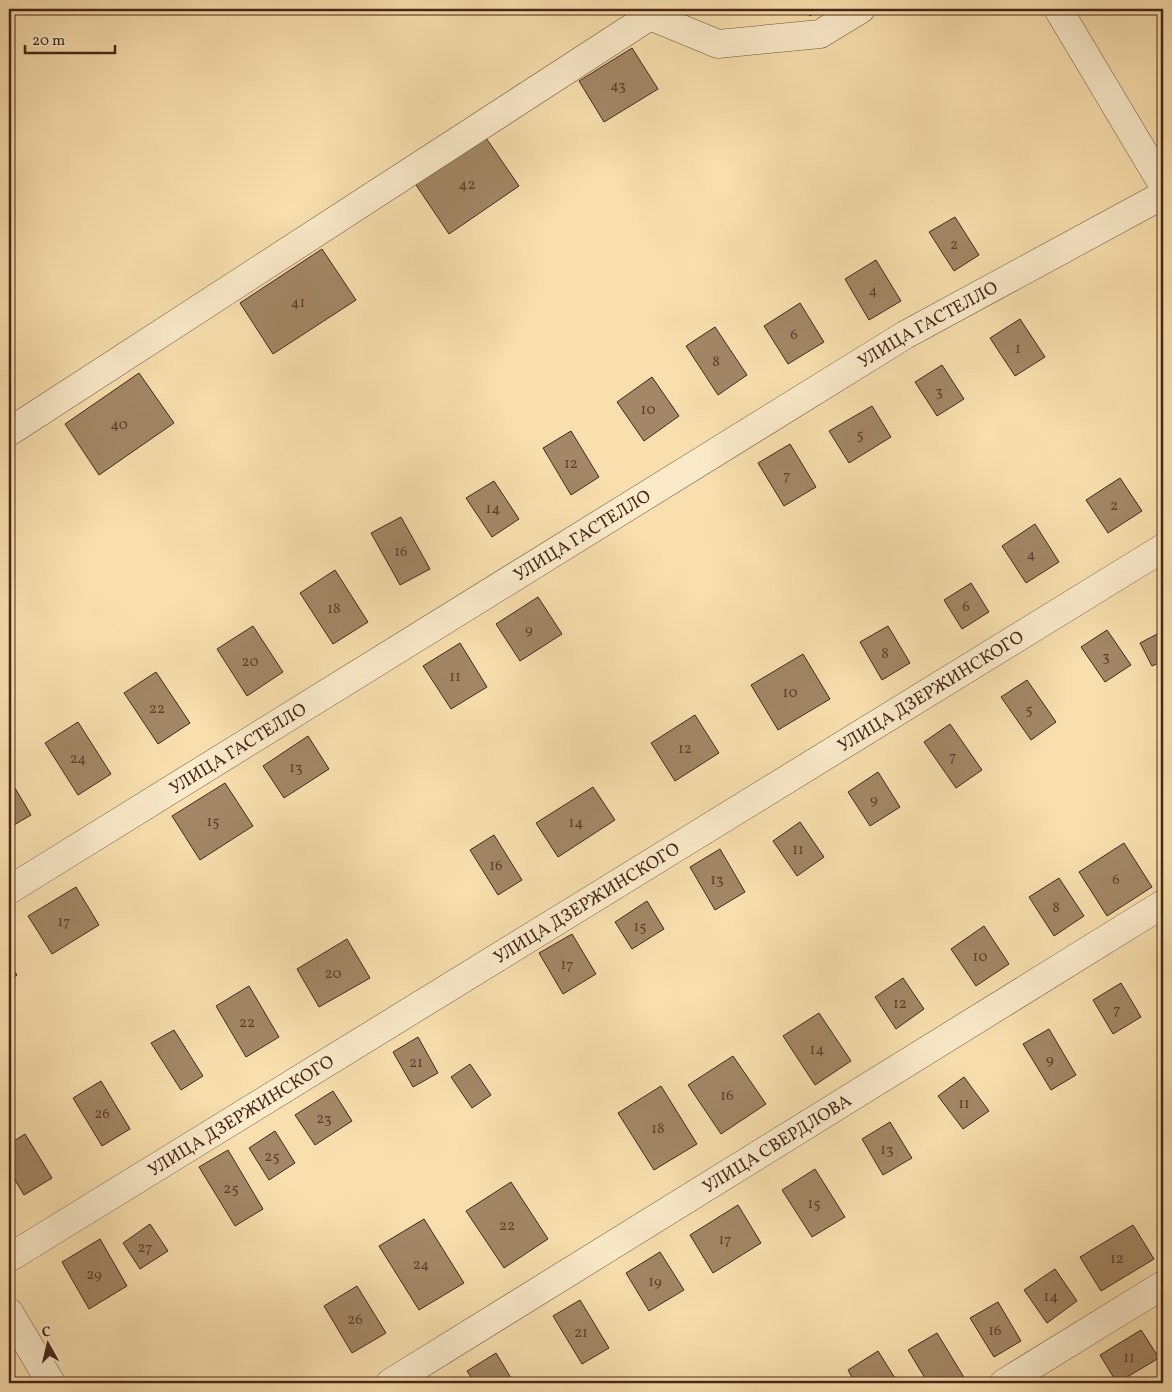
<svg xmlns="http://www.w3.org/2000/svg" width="1172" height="1392" viewBox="0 0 1172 1392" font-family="Vollkorn,serif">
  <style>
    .building { fill: #a38766; stroke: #472719 }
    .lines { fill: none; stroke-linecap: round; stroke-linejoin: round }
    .minor-casing { stroke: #73553e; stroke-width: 29 }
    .minor { stroke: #faeaca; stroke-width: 28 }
    .labels { text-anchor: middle; stroke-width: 4.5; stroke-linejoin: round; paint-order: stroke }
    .number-label { font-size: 15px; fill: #5e3f2c }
    .street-label { font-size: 18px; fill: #472719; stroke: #faeaca }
  </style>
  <rect width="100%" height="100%" fill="#f8dfad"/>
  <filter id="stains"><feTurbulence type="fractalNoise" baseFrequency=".004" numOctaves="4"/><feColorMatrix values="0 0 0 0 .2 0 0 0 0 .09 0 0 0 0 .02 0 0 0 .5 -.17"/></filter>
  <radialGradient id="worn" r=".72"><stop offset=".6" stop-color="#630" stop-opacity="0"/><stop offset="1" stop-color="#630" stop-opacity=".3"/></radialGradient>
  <!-- building -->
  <path class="building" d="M805,9H820L810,16Z
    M632,48L658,89L604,122L579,81Z
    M484,135L519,186L449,234L414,182Z
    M955,217L979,255L954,271L929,232Z
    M322,249L356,300L273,354L240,303Z
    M876,260L901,301L869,320L845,279Z
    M800,303L824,342L788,364L764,326Z
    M1020,319L1045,357L1015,376L990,338Z
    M715,327L747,375L718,395L686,346Z
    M942,365L964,399L937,416L915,382Z
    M139,373L174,423L99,475L65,424Z
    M652,377L679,416L644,441L617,402Z
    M872,406L891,437L849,463L829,431Z
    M571,431L599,477L571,495L543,448Z
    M790,444L816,487L784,506L758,463Z
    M1120,478L1142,511L1108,533L1086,500Z
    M494,481L519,519L492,537L466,498Z
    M401,517L430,569L400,585L371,533Z
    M1035,524L1059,562L1026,583L1002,546Z
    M335,570L368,622L333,644L300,593Z
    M971,583L989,612L962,629L944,600Z
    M538,597L562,634L520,661L496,624Z
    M253,626L283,672L247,696L217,649Z
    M888,626L910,663L882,680L860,642Z
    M1107,630L1131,665L1105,682L1081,647Z
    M1163,631V661L1152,666L1140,643Z
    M460,643L487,687L451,709L423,666Z
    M803,654L830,699L778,730L751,685Z
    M156,672L190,723L158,744L124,693Z
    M1027,680L1056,722L1031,740L1001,697Z
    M695,715L719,753L675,781L651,743Z
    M78,722L111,774L78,795L45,743Z
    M950,724L982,770L956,788L924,742Z
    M308,736L329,769L284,798L263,766Z
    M878,772L900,807L870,826L848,792Z
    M9,778L31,815L9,828Z
    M225,783L253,826L200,860L172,816Z
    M593,787L615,820L558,857L536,823Z
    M800,822L824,857L797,876L773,841Z
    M494,835L522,880L498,895L470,850Z
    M1124,843L1152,887L1107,916L1079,872Z
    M720,849L745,892L715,910L690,867Z
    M1059,878L1084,916L1054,936L1029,897Z
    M76,887L99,925L52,954L28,916Z
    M647,901L664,929L632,949L615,922Z
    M984,926L1009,964L976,986L951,949Z
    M572,934L596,974L563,994L539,953Z
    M347,939L370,978L319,1007L297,969Z
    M9,964L17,975L9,981Z
    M903,978L924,1009L896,1029L875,997Z
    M1121,983L1141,1017L1113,1034L1093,1000Z
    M249,986L279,1037L246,1057L216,1006Z
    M819,1013L851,1061L815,1085L783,1036Z
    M1049,1029L1076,1075L1051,1090L1023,1044Z
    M174,1030L203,1076L181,1090L151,1043Z
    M418,1037L438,1073L413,1087L393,1052Z
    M733,1056L766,1104L721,1134L688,1085Z
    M470,1064L491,1095L472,1108L451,1077Z
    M964,1077L989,1111L963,1129L938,1096Z
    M101,1081L130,1129L102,1146L73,1098Z
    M661,1086L697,1144L654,1170L618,1113Z
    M333,1091L352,1121L315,1145L295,1115Z
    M890,1122L912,1158L883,1175L862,1139Z
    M275,1131L295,1163L269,1180L249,1148Z
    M25,1134L52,1178L24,1195L9,1170V1144Z
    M228,1150L263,1209L235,1226L199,1167Z
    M815,1169L845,1217L812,1237L782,1190Z
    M511,1182L548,1239L504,1268L466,1211Z
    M738,1205L761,1243L713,1273L690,1235Z
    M424,1219L464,1283L419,1310L379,1246Z
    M150,1224L168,1251L140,1269L123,1243Z
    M1133,1225L1154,1259L1101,1291L1080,1257Z
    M100,1239L127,1286L89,1309L62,1262Z
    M660,1252L684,1290L649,1311L626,1273Z
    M1055,1269L1077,1301L1047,1323L1024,1290Z
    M357,1286L386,1333L352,1353L324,1306Z
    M580,1300L609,1348L582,1364L553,1316Z
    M998,1302L1021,1341L994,1357L970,1318Z
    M1141,1330L1159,1358L1117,1383L1100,1355Z
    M937,1333L965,1379L958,1383H928L908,1350Z
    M878,1351L898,1383H855L848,1370Z
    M496,1353L514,1383H475L467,1371Z"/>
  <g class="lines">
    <!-- minor casing -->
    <g class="minor-casing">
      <g id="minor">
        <path d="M1058,9L1163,185"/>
        <path d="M9,432L650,16L718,44L820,34L861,9"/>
        <path id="s1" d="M9,890L905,335L1163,195"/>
        <path id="s2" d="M9,1258L1163,548"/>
        <path d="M9,1312L51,1383"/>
        <path id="s3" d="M390,1383L1163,904"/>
        <path d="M1004,1383L1163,1285"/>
      </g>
    </g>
    <!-- minor -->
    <use href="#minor" class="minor"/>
  </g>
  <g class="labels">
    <!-- number labels -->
    <g class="number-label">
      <text x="618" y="90">43</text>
      <text x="467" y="189">42</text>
      <text x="954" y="249">2</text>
      <text x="873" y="295">4</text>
      <text x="298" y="307">41</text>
      <text x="794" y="339">6</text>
      <text x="1018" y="353">1</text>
      <text x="716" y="366">8</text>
      <text x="939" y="396">3</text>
      <text x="648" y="414">10</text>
      <text x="119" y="429">40</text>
      <text x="860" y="439">5</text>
      <text x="571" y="468">12</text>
      <text x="787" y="480">7</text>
      <text x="1114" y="510">2</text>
      <text x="493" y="513">14</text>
      <text x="401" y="556">16</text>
      <text x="1031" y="559">4</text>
      <text x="966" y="611">6</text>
      <text x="334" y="613">18</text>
      <text x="529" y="634">9</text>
      <text x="885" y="658">8</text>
      <text x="1106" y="661">3</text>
      <text x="250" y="666">20</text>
      <text x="455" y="681">11</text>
      <text x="790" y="697">10</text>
      <text x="157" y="713">22</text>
      <text x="1029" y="714">5</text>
      <text x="685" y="753">12</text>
      <text x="953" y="761">7</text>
      <text x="78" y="763">24</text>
      <text x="296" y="772">13</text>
      <text x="874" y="804">9</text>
      <text x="213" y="826">15</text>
      <text x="576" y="827">14</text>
      <text x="798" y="854">11</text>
      <text x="496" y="870">16</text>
      <text x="717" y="884">13</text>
      <text x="1116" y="884">6</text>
      <text x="1056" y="912">8</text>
      <text x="64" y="926">17</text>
      <text x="640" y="931">15</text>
      <text x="980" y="961">10</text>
      <text x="567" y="969">17</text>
      <text x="333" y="978">20</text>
      <text x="900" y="1008">12</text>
      <text x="1117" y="1014">7</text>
      <text x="247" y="1027">22</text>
      <text x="817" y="1054">14</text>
      <text x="1050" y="1064">9</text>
      <text x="416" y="1067">21</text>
      <text x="727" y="1100">16</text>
      <text x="964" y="1108">11</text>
      <text x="102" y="1118">26</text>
      <text x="324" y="1123">23</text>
      <text x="658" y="1133">18</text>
      <text x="887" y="1154">13</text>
      <text x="272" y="1161">25</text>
      <text x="231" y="1193">25</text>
      <text x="814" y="1208">15</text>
      <text x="507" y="1230">22</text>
      <text x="725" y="1244">17</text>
      <text x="145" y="1252">27</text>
      <text x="1117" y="1263">12</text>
      <text x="421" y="1269">24</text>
      <text x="94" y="1279">29</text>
      <text x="655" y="1286">19</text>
      <text x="1051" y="1301">14</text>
      <text x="355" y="1324">26</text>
      <text x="995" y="1335">16</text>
      <text x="581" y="1337">21</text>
      <text x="1129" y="1362">11</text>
    </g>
    <!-- street labels -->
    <g class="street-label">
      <text dy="6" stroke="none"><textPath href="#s1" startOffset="1079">УЛИЦА ГАСТЕЛЛО</textPath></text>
      <text dy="6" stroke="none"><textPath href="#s1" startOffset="674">УЛИЦА ГАСТЕЛЛО</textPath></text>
      <text dy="6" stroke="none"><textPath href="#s2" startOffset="1082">УЛИЦА ДЗЕРЖИНСКОГО</textPath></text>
      <text dy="6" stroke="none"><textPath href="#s1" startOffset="269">УЛИЦА ГАСТЕЛЛО</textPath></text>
      <text dy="6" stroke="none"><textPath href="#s2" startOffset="678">УЛИЦА ДЗЕРЖИНСКОГО</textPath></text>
      <text dy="6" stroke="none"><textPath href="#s2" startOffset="272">УЛИЦА ДЗЕРЖИНСКОГО</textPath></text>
      <text dy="6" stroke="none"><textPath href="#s3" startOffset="455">УЛИЦА СВЕРДЛОВА</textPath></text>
    </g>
  </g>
  <!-- margin -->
  <rect width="1172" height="1392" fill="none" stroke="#f8dfad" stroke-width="30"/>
  <rect x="10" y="10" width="1152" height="1372" fill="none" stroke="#472719" stroke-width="2.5"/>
  <rect x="15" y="15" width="1142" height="1362" fill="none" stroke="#472719"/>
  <!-- north arrow -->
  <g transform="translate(48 1344) rotate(352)" stroke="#faeaca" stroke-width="4" paint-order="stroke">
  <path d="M0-4L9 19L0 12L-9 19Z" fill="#472719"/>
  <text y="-8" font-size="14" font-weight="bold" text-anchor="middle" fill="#472719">С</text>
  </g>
  <!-- scale -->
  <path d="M25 45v8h90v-8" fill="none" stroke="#472719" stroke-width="2.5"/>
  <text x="32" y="45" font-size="15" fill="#472719" stroke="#faeaca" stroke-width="4" paint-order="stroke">20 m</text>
  <rect width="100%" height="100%" filter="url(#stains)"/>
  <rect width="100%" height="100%" fill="url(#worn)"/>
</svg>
